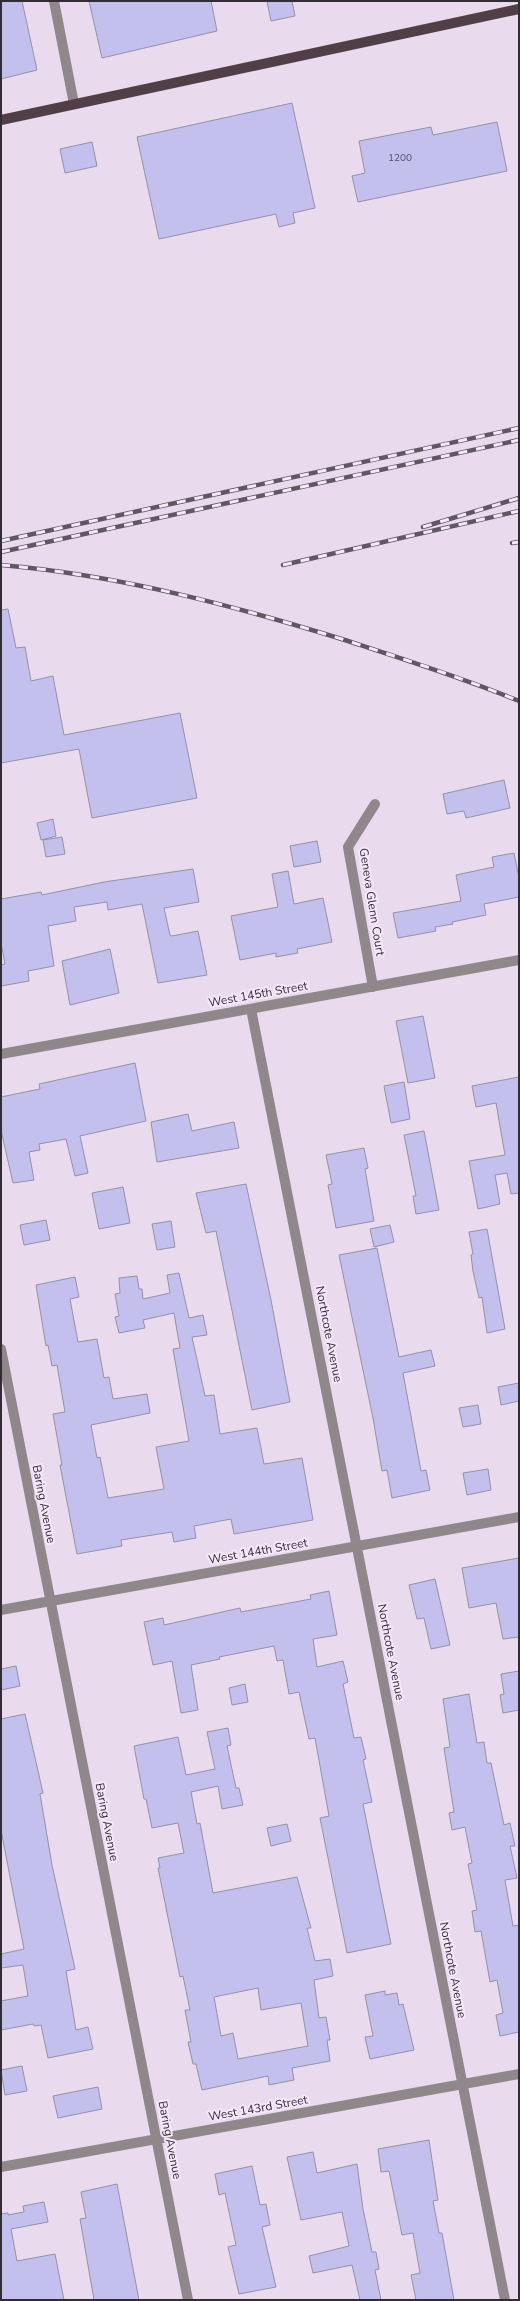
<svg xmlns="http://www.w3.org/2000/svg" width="520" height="2301" viewBox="0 0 520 2301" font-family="'Nunito Sans',sans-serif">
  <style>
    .building { fill: #c4c0ee; stroke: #9392a7; fill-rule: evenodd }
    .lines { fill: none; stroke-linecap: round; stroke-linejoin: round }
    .minor { stroke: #90878b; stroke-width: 10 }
    .major { stroke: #503f47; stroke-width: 10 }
    .rail-casing { stroke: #605762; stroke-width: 4.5 }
    .rail { stroke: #f6e7fb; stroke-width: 3; stroke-dasharray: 9; stroke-linecap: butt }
    .labels { text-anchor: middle; stroke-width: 4; stroke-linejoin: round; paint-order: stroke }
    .number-label { font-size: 10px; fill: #565162 }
    .street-label { font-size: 12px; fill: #322c34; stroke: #f6e7fb }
  </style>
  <rect width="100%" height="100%" fill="#e9daee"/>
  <!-- building -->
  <path class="building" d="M1,1H22L37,70L1,79Z
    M89,1H211L217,31L102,58Z
    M267,1H292L295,16L271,21Z
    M292,103L315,208L293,213L295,223L279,227L276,214L159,239L137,137Z
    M497,122L507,171L358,202L352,176L365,173L359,141L431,127L433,135Z
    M92,142L97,166L65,173L60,149Z
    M8,609L16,648L25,647L31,681L53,676L64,735L180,713L197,798L92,818L79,749L1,763V610Z
    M504,780L510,808L466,818L464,811L447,814L443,794Z
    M53,819L56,836L41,840L37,823Z
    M62,837L65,854L46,857L43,840Z
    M317,841L321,862L294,867L290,846Z
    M514,853L519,878V897L484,904L486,915L452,922L453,924L435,927L436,931L398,938L393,913L461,901L456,875L494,867L492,857Z
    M193,869L199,902L164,908L170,935L172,936L198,931L207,975L158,983L142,904L108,910L107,902L74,907L76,921L48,926L54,966L28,971L29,981L1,986V965L5,964L1,943V899L41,892L42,895L104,882Z
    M288,871L294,904L323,898L332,942L297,949L298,953L276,957V953L240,960L231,916L278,907L272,874Z
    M110,949L119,993L70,1005L62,961Z
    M423,1016L435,1078L408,1083L396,1021Z
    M135,1063L146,1121L80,1136L88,1173L75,1176L66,1139L39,1144L40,1150L29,1152L34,1180L13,1183L1,1130V1097L40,1089L39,1084Z
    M519,1077V1193L511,1194L507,1173L495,1175L500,1204L478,1209L469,1161L505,1155L496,1103L476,1107L472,1086Z
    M404,1082L410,1119L391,1123L384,1086Z
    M188,1114L192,1131L234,1122L239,1148L157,1162L151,1122Z
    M424,1131L439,1210L416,1214L413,1196H416L404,1135Z
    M364,1148L368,1168L365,1169L374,1221L336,1228L328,1185L332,1184L326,1155Z
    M246,1184L271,1300L290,1402L252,1410L216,1231L206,1233L196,1193Z
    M123,1187L130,1223L99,1229L92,1193Z
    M46,1220L50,1240L24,1245L20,1225Z
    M171,1221L175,1247L157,1250L152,1224Z
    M390,1225L394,1242L374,1247L370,1229Z
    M487,1229L505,1329L487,1333L482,1297L479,1298L473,1271L471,1255L473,1254L469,1232Z
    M377,1248L399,1357L431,1350L435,1366L403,1373L421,1471L426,1470L430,1490L392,1498L387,1470L382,1471L373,1418L339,1255Z
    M179,1273L189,1318L203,1315L207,1335L192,1337L205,1396L214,1395L220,1434L257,1428L264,1464L302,1458L313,1520L234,1534L231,1519L194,1526L196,1538L174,1542L172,1532L121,1540L122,1546L77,1554L60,1465H62L53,1414L65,1412L57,1365L52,1366L48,1345L46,1346L36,1285L75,1277L79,1297L70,1299L78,1342L97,1339L104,1378L109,1377L113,1399L147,1394L150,1413L91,1425L97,1458L100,1457L108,1498L164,1489L156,1447L189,1441L173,1349L180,1348L174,1313L143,1320L145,1328L119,1333L115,1317L119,1316L115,1294L120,1293L119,1278L137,1276L139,1289H142L143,1299L170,1293L167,1275Z
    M519,1383V1401L501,1405L498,1387Z
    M478,1405L481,1424L463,1427L459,1408Z
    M488,1469L491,1490L467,1495L463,1473Z
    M519,1558V1637L503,1639L496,1603L469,1608L462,1568Z
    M435,1579L450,1645L431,1649L424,1618L417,1619L409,1585Z
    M329,1591L337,1635L313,1639L317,1667L343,1661L348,1682L343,1684L354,1738L361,1737L366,1759L363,1760L372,1802L363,1804L391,1944L347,1953L320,1818L329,1816L315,1738L309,1739L299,1692L289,1694L283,1660L277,1661L274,1646L219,1657L220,1659L191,1665L198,1710L181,1713L172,1661L153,1665L144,1622L163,1618L164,1625L240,1608L241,1612L311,1599L310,1595Z
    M16,1666L20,1686L1,1690V1669Z
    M519,1671V1710L503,1713L500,1695L504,1694L501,1674Z
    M245,1684L248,1702L232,1705L229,1688Z
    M469,1694L477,1743L484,1742L487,1763H491L504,1825L510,1823L515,1846H510L517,1878L505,1880L513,1926L519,1925V2032L500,2036L496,2015L503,2013L497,1980L490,1982L481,1931L475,1932L472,1911L477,1910L468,1864L472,1863L465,1827L452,1830L449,1813L454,1812L444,1748L450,1747L443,1699Z
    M25,1714L43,1793L40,1794L52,1865L75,1969L66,1971L76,2030L88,2027L93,2049L48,2058L41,2025L34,2026L33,2024L1,2030V2001L28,1996L23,1965L1,1968V1954L24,1949L1,1830V1719Z
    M228,1728L231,1745L227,1746L236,1788H239L243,1805L222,1809L218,1786L191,1792L197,1824L200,1823L213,1893L297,1877L311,1928H307L315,1961L330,1959L333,1976L314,1980L319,2018L326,2017L330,2040H327L330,2061L292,2068L294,2080L269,2085L268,2076L202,2090L196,2064H193L188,2042H191L185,2010H190L183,1976L180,1977L158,1868H160L158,1858L184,1853L178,1823L152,1828L146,1799H144L134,1746L178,1737L186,1775L215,1769L207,1732ZM258,1988L261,2010L301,2003L308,2046L238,2059L233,2033L221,2036L214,1997Z
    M287,1824L291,1841L271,1846L267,1828Z
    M385,1991V1995L397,1993L399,2005L403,2004L414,2050L370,2059L365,2037L373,2036L365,1995Z
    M22,2066L27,2091L5,2095L1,2070Z
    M98,2087L102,2109L58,2118L53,2096Z
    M429,2140L438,2200L433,2201L439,2233H442L454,2300H416L411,2275L420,2273L413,2233L402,2235L389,2171L381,2172L378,2149Z
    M313,2152L317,2173L357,2164L363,2209L372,2252H376L379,2269L375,2270L381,2300H360L352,2265L313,2273L309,2256L349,2246L342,2212L301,2220L287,2157Z
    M252,2166L260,2205L266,2204L270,2225L262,2227L276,2287L239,2294L228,2247L236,2245L225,2193L219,2195L215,2174Z
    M117,2184L139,2300H94L80,2219L86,2218L81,2192Z
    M44,2202L48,2222L11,2229L17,2261L55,2254L64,2300H1V2214L8,2213V2215L24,2212L23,2206Z"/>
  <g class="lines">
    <!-- minor -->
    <path class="minor" d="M54,1L74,104
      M373,987L348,847L375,804
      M251,1009L505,2300
      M1,1054L519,960
      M1,1349L188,2300
      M1,1610L519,1517
      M1,2167L519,2074"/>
    <!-- major -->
    <path class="major" d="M1,120L519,9"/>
    <!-- rail casing -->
    <g class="rail-casing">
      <path id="rail" d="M423,527L519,498
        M1,541L519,428
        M512,543L519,542
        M1,552L519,440
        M1,565C119,575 235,606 348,641C406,660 463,678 519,701
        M283,565L519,511"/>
    </g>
    <!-- rail -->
    <use href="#rail" class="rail"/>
  </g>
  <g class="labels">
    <!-- number labels -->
    <g class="number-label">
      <text x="400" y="161">1200</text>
    </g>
    <!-- street labels -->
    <g class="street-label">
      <text transform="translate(372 902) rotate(81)" y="4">Geneva Glenn Court</text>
      <text transform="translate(258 994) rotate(-10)" y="4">West 145th Street</text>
      <text transform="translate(329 1334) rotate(79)" y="4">Northcote Avenue</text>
      <text transform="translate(44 1504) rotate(79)" y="4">Baring Avenue</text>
      <text transform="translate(258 1551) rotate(-10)" y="4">West 144th Street</text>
      <text transform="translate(391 1652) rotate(79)" y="4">Northcote Avenue</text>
      <text transform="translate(107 1822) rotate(79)" y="4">Baring Avenue</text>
      <text transform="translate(453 1970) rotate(79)" y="4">Northcote Avenue</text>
      <text transform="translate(258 2108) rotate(-10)" y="4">West 143rd Street</text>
      <text transform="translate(170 2140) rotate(79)" y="4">Baring Avenue</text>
    </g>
  </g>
  <!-- border -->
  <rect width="520" height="2301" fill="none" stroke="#322c34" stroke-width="4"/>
</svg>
